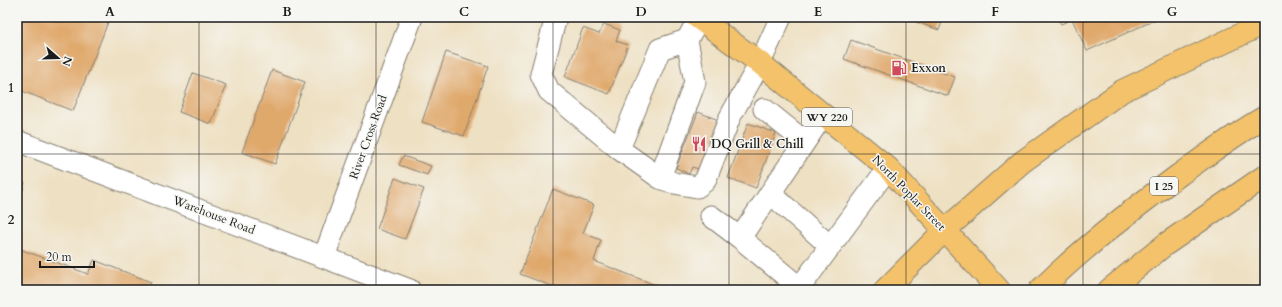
<svg xmlns="http://www.w3.org/2000/svg" width="1282" height="307" viewBox="0 0 1282 307" font-family="Cardo,serif">
  <style>
    .building { fill: #e0a96c }
    .lines { fill: none; stroke-linecap: round; stroke-linejoin: round }
    .minor-casing { stroke: #857e6f; stroke-width: 23 }
    .major-casing { stroke: #857e6f; stroke-width: 24 }
    .highway-casing { stroke: #857e6f; stroke-width: 24 }
    .minor { stroke: #fff; stroke-width: 21 }
    .major { stroke: #f3c26a; stroke-width: 22 }
    .highway { stroke: #f3c26a; stroke-width: 22 }
    .grid { fill: none; stroke: #1c1c1c; stroke-width: 1; stroke-opacity: 0.55 }
    .labels { text-anchor: middle; stroke-width: 3; stroke-linejoin: round; paint-order: stroke }
    .shield { fill: #f6f6f2; stroke: #5d5d5c; stroke-width: 1 }
    .shield-label { font-size: 11px; font-weight: bold; fill: #1c1c1c }
    .poi-label { font-size: 12px; font-weight: bold; fill: #1c1c1c; stroke: #f6f6f2; text-anchor: start }
    .street-label { font-size: 12px; fill: #1c1c1c; stroke: #f6f6f2 }
    .neatline { fill: none; stroke: #1c1c1c; stroke-width: 1.5 }
    .grid-label { font-size: 13px; text-anchor: middle; font-weight: bold; fill: #1c1c1c }
  </style>
  <rect width="100%" height="100%" fill="#f6f6f2"/>
  <filter id="ink" filterUnits="userSpaceOnUse"><feTurbulence type="fractalNoise" baseFrequency=".025" numOctaves="2"/><feDisplacementMap in="SourceGraphic" scale="8" xChannelSelector="R" yChannelSelector="G"/><feConvolveMatrix kernelMatrix="1 2 1 2 8 2 1 2 1" color-interpolation-filters="sRGB"/></filter>
  <filter id="wash" filterUnits="userSpaceOnUse"><feTurbulence type="fractalNoise" baseFrequency=".012" numOctaves="4" result="noise"/><feDisplacementMap in="SourceGraphic" scale="16" xChannelSelector="R" yChannelSelector="G"/><feGaussianBlur stdDeviation="0.9" result="paint"/><feColorMatrix in="noise" values="0 0 0 0 0 0 0 0 0 0 0 0 0 0 0 0 0 1.4 0 .05"/><feComposite in="paint" operator="in"/></filter>
  <g filter="url(#wash)">
    <rect width="100%" height="100%" fill="#eee0c2"/>
    <g id="blocks">
      <!-- building -->
      <path class="building" d="M17,17H110L73,111L17,89Z
        M902,17H944L939,30Z
        M1057,17H1161L1087,51L1072,19L1061,24Z
        M604,24L620,30L616,41L628,45L609,94L565,77L583,28L599,34Z
        M851,40L955,77L948,96L844,59Z
        M446,52L488,66L464,136L422,122Z
        M272,70L305,82L275,164L242,152Z
        M193,73L226,85L211,124L179,112Z
        M698,112L721,121L702,170L692,167L689,174L676,168Z
        M748,123L776,133L756,188L728,178Z
        M403,156L431,166L427,175L399,165Z
        M395,178L424,189L405,239L377,229Z
        M17,180L25,183L20,198L17,197Z
        M553,189L594,205L583,233L601,240L594,261L668,290H562L520,274Z
        M17,248L88,274L94,260L151,282L148,290H17Z"/>
    </g>
  </g>
  <g filter="url(#ink)">
    <use href="#blocks" fill-opacity="0" stroke="#857e6f" stroke-width="1"/>
    <g class="lines">
      <!-- minor casing -->
      <g class="minor-casing">
        <path id="minor" d="M556,17L541,74L549,91L619,149
          M687,40L660,49L619,149L660,178L674,183L697,187L705,181L730,117L760,63L781,17
          M764,109L805,142
          M17,141L410,290
          M660,178L695,82L687,40L693,29
          M770,193L830,246
          M711,216L740,238
          M324,257L412,17
          M800,288L740,238L823,115
          M798,290L888,168"/>
      </g>
      <!-- major casing -->
      <g class="major-casing">
        <path id="major" d="M697,17L760,63L888,168L999,290"/>
      </g>
      <!-- highway casing -->
      <g class="highway-casing">
        <path id="highway" d="M885,290L945,230L1022,162L1122,91L1265,23
          M1040,290C1083,248 1130,211 1179,175C1207,155 1235,134 1265,117
          M1109,290L1166,244L1265,176"/>
      </g>
      <!-- minor -->
      <use href="#minor" class="minor"/>
      <!-- major -->
      <use href="#major" class="major"/>
      <!-- highway -->
      <use href="#highway" class="highway"/>
    </g>
  </g>
  <!-- grid -->
  <path class="grid" d="M199,17V290M376,17V290M553,17V290M729,17V290M906,17V290M1083,17V290M17,154H1265"/>
  <!-- icons -->
  <defs>
    <g id="fuel-bare" transform="scale(1.2)"><path d="M-5.5-6h7V0h2V4h1.3V-2.5L3-4.5l.8-.8L6-3V5H2.5V1h-1V6h-7ZM-4.2-4.7v3.2H.2V-4.7Z" fill="#d1495b" stroke="#f6f6f2" stroke-width="2.5" paint-order="stroke"/></g>
    <g id="restaurant-bare" transform="scale(1.2)"><path d="M-5-6h1v4h1v-4h1v4h1v-4h1v5L-1.5 .5V6h-2V.5L-5-1ZM5-6V6H3V1.5H1.5Q1.5-4 5-6Z" fill="#d1495b" stroke="#f6f6f2" stroke-width="2.5" paint-order="stroke"/></g>
  </defs>
  <g fill-rule="evenodd">
    <use href="#fuel-bare" x="899" y="68"/>
    <use href="#restaurant-bare" x="699" y="144"/>
  </g>
  <g class="labels">
    <!-- shield labels -->
    <g class="shield">
      <rect x="802" y="108" width="50" height="18" rx="3"/>
      <rect x="1150" y="177" width="28" height="18" rx="3"/>
    </g>
    <g class="shield-label">
      <text x="827" y="121">WY 220</text>
      <text x="1164" y="190">I 25</text>
    </g>
    <!-- poi labels -->
    <g class="poi-label">
      <text x="911" y="72">Exxon</text>
      <text x="711" y="148">DQ Grill &amp; Chill</text>
    </g>
    <!-- street labels -->
    <g class="street-label">
      <text transform="translate(368 137) rotate(-70)" y="4">River Cross Road</text>
      <text transform="translate(909 193) rotate(46)" y="4">North Poplar Street</text>
      <text transform="translate(214 215) rotate(21)" y="4">Warehouse Road</text>
    </g>
  </g>
  <!-- margin -->
  <rect width="1282" height="307" fill="none" stroke="#f6f6f2" stroke-width="44"/>
  <!-- north arrow -->
  <g transform="translate(58 58) rotate(110)" stroke="#f6f6f2" stroke-width="3" paint-order="stroke">
  <path d="M0-3L7 15L0 10L-7 15Z" fill="#1c1c1c"/>
  <text y="-6" font-size="11" font-weight="bold" text-anchor="middle" fill="#1c1c1c">N</text>
  </g>
  <!-- scale -->
  <path d="M40 261v6h54v-6" fill="none" stroke="#1c1c1c" stroke-width="2"/>
  <text x="46" y="261" font-size="12" fill="#1c1c1c" stroke="#f6f6f2" stroke-width="3" paint-order="stroke">20 m</text>
  <rect x="22" y="22" width="1238" height="263" class="neatline"/>
  <g class="grid-label">
    <text x="110" y="16">A</text>
    <text x="287" y="16">B</text>
    <text x="464" y="16">C</text>
    <text x="641" y="16">D</text>
    <text x="818" y="16">E</text>
    <text x="995" y="16">F</text>
    <text x="1172" y="16">G</text>
    <text x="11" y="92">1</text>
    <text x="11" y="224">2</text>
  </g>
</svg>
